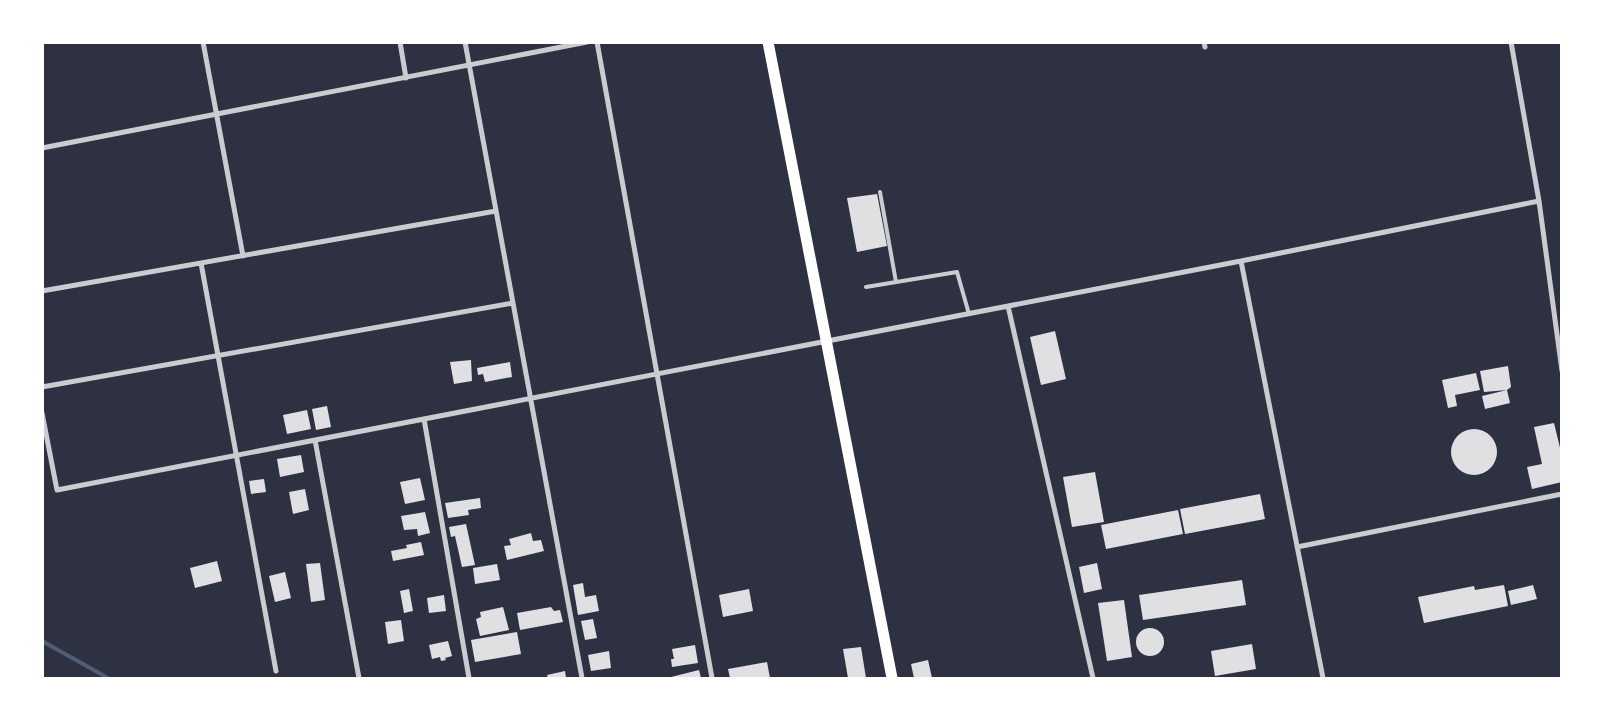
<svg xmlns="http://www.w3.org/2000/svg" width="1604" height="721" viewBox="0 0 1604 721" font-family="Barlow,sans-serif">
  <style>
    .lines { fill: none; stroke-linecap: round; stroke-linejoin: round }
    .stream { stroke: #4f5d75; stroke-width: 4 }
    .building { fill: #e0e0e3 }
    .service { stroke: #caccd0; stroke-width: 4 }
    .minor { stroke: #caccd0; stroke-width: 5 }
    .primary { stroke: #fff; stroke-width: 11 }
  </style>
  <rect width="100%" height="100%" fill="#2d3142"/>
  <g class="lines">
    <!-- stream -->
    <path class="stream" d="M42,641L108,678"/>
  </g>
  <!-- building -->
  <path class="building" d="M877,194L887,246L857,252L847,198Z
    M1055,331L1066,379L1041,385L1030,337Z
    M471,360L472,381L454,384L450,362Z
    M510,362L512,377L485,382L483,374L478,375L477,368Z
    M1508,366L1511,387L1507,390L1484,392L1480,371Z
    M1476,373L1480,390L1455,395L1457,406L1448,408L1442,380Z
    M1507,390L1510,403L1485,409L1482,396Z
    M327,406L331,427L316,430L312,409Z
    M307,410L311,429L287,434L283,415Z
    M1554,423L1562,456V482L1532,489L1527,467L1542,464L1534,427Z
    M1451 452a23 23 0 1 1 46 0a23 23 0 1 1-46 0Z
    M301,455L304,472L280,477L277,459Z
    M1095,472L1104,522L1072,527L1063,477Z
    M420,478L425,500L405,504L400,482Z
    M264,479L266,492L251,494L249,481Z
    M305,489L309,510L293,514L289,492Z
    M1260,494L1265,519L1185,534L1180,509Z
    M480,498L481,508L468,510L469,515L448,518L445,503Z
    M1178,510L1183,534L1106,549L1101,525Z
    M425,512L430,533L418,536L417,529L404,530L401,516Z
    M466,524L475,565L462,567L455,536L451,537L449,527Z
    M531,533L533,541L541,540L544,551L507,560L504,546L511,545L509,539Z
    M421,542L424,555L393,561L391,551L407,548L406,545Z
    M217,561L222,581L195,588L190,568Z
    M320,563L325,600L311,602L306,564Z
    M1097,563L1102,589L1084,593L1079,567Z
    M497,564L500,580L475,584L473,568Z
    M285,572L291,598L275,602L269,576Z
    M1242,580L1246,605L1143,620L1139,595Z
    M583,583L585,597L596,595L599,611L578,615L573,585Z
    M1504,585L1508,606L1424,623L1418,597L1474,586L1475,590Z
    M1533,585L1537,599L1511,605L1508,591Z
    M409,589L413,611L404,613L400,591Z
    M749,589L753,611L723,617L719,595Z
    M444,595L446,611L429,613L427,598Z
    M1124,600L1132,657L1107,661L1098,603Z
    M503,607L509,630L480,636L476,619L481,617L480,612Z
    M551,607L554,611L560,610L563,622L520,630L517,613Z
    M593,619L597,638L585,640L581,621Z
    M401,620L404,641L388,644L385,622Z
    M1136 642a14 14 0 1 1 28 0a14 14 0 1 1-28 0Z
    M517,632L521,654L475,662L471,640Z
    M448,641L452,656L445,658L446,660L441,661L440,657L432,659L429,645Z
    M1252,644L1256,669L1215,676L1211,651Z
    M695,645L698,663L672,667L671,659H674L672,649Z
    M861,647L866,678H848L843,649Z
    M609,651L611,668L591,671L588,655Z
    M928,660L932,678H914L911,664Z
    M767,662L770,678H730L728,669Z
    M699,670L701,678H667Z
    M565,671L566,678H548L547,675Z"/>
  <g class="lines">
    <!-- service -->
    <path class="service" d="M880,192L896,282
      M866,287L957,272L969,314"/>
    <!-- minor -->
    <path class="minor" d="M203,42L243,256
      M400,42L406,78
      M465,42L582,678
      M597,42L712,678
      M1204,42L1205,47
      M1511,42L1539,201L1562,371
      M42,148L587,42
      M1241,261L1323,678
      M201,263L276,671
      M42,291L496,211
      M1008,306L1093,678
      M42,387L513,303
      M42,413L57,490L1241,261L1539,201
      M424,419L469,678
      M315,440L359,678
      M1297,547L1562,494"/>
    <!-- primary -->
    <path class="primary" d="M768,42L892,678"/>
  </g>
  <!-- border -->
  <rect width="1604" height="721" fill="none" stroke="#ffffff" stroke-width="88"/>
</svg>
